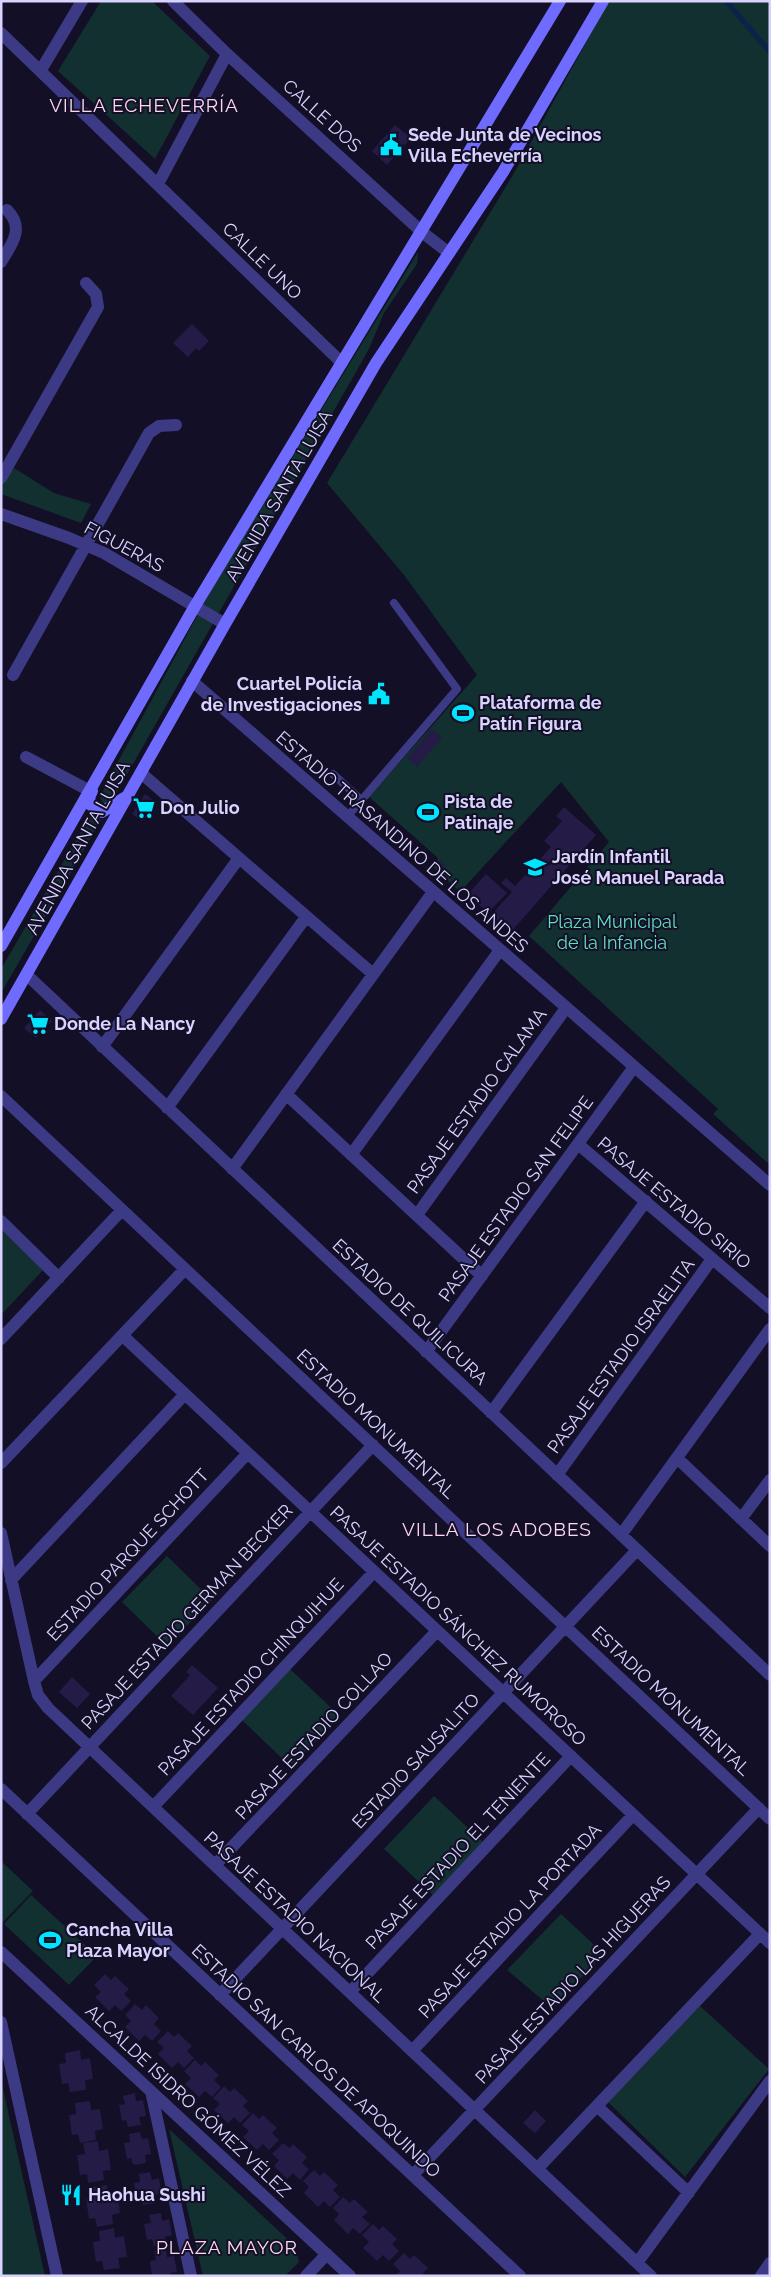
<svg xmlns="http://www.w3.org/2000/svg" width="771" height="2277" viewBox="0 0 771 2277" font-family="Raleway,sans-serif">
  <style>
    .green { fill: #12302f }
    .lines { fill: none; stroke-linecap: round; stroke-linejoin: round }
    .stream { stroke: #0c2248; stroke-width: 5.5 }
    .building { fill: #241b47 }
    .service { stroke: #3d3a85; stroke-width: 8 }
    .minor { stroke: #3d3a85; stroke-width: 12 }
    .tertiary { stroke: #3d3a85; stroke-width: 12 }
    .secondary { stroke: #6f6bff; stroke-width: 12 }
    .labels { text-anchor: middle; stroke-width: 4; stroke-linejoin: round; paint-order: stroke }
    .street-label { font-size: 18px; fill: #d9d4ff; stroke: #130f26 }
    .poi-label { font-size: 18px; font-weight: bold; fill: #d9d4ff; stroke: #130f26; text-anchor: start }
    .park-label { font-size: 18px; fill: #5fe0c0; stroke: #130f26 }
    .neighbourhood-label { font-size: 19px; letter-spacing: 1px; fill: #ffd6f0; stroke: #130f26 }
  </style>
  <rect width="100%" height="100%" fill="#130f26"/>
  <!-- green -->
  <path class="green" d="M101,1H152L210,56L155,159L58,71Z
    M609,1H770V1165L713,1114L718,1109L529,936L609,842L561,782L460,892L434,868L438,858L369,797L477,675L404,575L327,483L514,173Z
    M418,252L417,264L384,313L369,349L117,792L110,803H103L100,798L107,782L214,585Z
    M14,468L54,493L91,504L81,523L1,494V475Z
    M90,816L101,820L1,993V969Z
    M1,1230L43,1270L1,1315Z
    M167,1556L212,1600L167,1646L122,1602Z
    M290,1669L340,1716L291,1767L242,1720Z
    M434,1796L483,1842L433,1895L384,1849Z
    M1,1861L33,1891L1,1924Z
    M31,1895L97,1956L69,1985L4,1924Z
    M561,1914L604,1954L552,2008L507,1970Z
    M700,2006L769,2069L685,2177L608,2102Z
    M1,2080L45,2276H1Z
    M169,2129L295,2246L299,2262L285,2276H203Z"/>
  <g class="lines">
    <!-- stream -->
    <path class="stream" d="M726,1L770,52"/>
  </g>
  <!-- building -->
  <path class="building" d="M395,125L411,138L387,165L372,151Z
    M192,324L209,341L199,351L196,348L188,357L173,343Z
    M432,729L442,738L417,767L407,758Z
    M145,794L156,802L142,821L132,814Z
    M564,807L596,835L511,932L491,915L512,892L501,883L506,878L515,886L551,847L544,841L562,821L556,816Z
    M440,860L445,865L442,869L436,863Z
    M486,874L507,893L488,913L468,894Z
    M40,1010L52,1021L36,1038L24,1028Z
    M192,1665L218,1688L193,1715L171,1696L190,1675L186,1672Z
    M72,1677L90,1694L77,1708L59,1692Z
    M105,1974L111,1980L115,1976L129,1989L124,1994L131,2001L121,2011L115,2005L109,2011L95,1997L101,1992L94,1985Z
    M135,2004L142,2010L146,2005L159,2018L154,2024L161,2031L152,2041L145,2035L139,2041L125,2027L131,2021L125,2015Z
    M168,2031L174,2037L178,2033L192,2046L187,2051L194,2058L184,2068L178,2062L172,2068L158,2054L164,2048L157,2042Z
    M80,2050L81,2060L90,2058L93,2079L85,2080L86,2090L70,2092L68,2083L62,2084L59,2064L66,2063L65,2053Z
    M195,2060L201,2066L205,2062L219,2075L214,2080L221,2087L212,2097L205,2091L199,2097L185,2084L191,2078L184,2071Z
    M224,2086L230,2092L234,2088L248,2101L243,2106L250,2113L240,2123L234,2117L228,2123L214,2110L220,2104L213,2098Z
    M135,2093L136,2101L143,2100L146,2116L139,2117L141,2125L128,2127L126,2120L122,2121L119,2105L125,2104L123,2096Z
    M90,2101L91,2110L100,2109L103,2129L95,2131L96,2140L80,2143L78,2134L72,2135L69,2115L76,2114L75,2103Z
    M535,2110L546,2121L535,2133L523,2123Z
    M253,2113L259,2119L263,2115L277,2128L272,2133L279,2140L269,2150L263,2144L257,2150L243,2137L249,2131L242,2125Z
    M140,2132L142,2139L148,2138L151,2154L145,2155L146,2163L133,2165L131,2158L127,2159L124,2143L130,2142L129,2134Z
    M98,2141L99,2151L108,2149L111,2170L103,2171L104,2180L88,2183L87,2174L80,2175L77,2155L85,2154L83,2143Z
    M283,2143L290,2148L293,2144L307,2157L302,2163L309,2169L300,2180L293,2173L287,2179L274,2166L279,2160L272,2154Z
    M314,2170L320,2176L324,2172L338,2185L333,2190L340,2197L330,2207L324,2201L318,2207L304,2193L309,2187L303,2181Z
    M150,2172L152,2180L159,2178L162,2194L155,2195L156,2203L143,2205L142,2198L137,2199L134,2183L140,2182L139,2174Z
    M107,2185L108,2194L117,2193L120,2213L112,2215L113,2224L97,2227L95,2218L89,2219L86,2199L94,2198L92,2187Z
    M343,2197L350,2203L354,2199L368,2212L362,2217L370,2224L360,2234L353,2228L348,2234L334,2220L339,2214L333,2208Z
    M161,2213L162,2221L169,2219L172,2235L165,2237L166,2244L154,2246L152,2239L147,2240L144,2224L151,2223L149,2215Z
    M373,2224L379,2230L383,2226L397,2239L392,2244L399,2251L389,2261L383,2255L377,2261L363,2248L369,2242L362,2235Z
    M114,2228L115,2238L124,2236L127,2257L118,2258L120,2268L104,2270L102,2261L96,2262L93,2242L100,2241L99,2231Z
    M166,2249L167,2257L174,2256L177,2272L170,2273L171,2276H152L150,2261L156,2260L154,2251Z
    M404,2253L410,2259L414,2255L428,2268L423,2273L426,2276H395L400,2271L393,2264Z"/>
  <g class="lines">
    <!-- service -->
    <path class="service" d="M333,774L361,800
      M347,817L457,689L394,603"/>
    <!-- minor -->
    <path class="minor" d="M173,1L227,54L422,232L449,253
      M1,33L342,363
      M41,70L82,1
      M158,184L227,54
      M1,262C12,244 25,228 7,210
      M1,478L98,307L96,294L86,283
      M1,514L69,538L104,553L225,624
      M13,675L149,433L159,426L176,425
      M26,757L90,791
      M141,773L373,974
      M27,975L770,1675
      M102,1047L239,858
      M286,1094L482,1276
      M1,1096L770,1819
      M167,1108L306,917
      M578,1144L770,1308
      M351,1155L500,950
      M232,1169L433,892
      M417,1215L566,1008
      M1,1221L59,1278
      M122,1335L770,1943
      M1,1339L122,1210
      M426,1352L634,1067
      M491,1413L646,1201
      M677,1458L770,1546
      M1,1463L185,1269
      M557,1475L712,1259
      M741,1519L770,1480
      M1,1533L34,1681L38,1695L48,1708L651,2276
      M621,1535L770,1329
      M11,1580L185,1394
      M34,1681L248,1453
      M1,1789L520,2276
      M153,1807L374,1572
      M27,1814L373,1445
      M215,1865L437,1631
      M1,1952L350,2276
      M350,1992L571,1756
      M220,1995L637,1550
      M412,2051L633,1815
      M151,2091L191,2276
      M597,2106L689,2193
      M537,2169L760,1934
      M413,2175L759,1808
      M637,2263L770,2081
      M306,2276L327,2254"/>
    <!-- tertiary -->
    <path class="tertiary" d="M192,681L770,1185
      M1,2022L57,2276
      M761,2276L770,2263"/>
    <!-- secondary -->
    <path class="secondary" d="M92,791L89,798L91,805L102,812L124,798
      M1,946L195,606L560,1
      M1,1019L225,624L376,363L503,172L603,1"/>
  </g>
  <!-- icons -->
  <defs>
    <g id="civic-bare" transform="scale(1.725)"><path d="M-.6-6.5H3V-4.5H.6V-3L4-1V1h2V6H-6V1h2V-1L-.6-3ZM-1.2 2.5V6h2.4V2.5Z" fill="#00e5ff" stroke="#130f26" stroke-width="2.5" paint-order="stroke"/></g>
    <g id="stadium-bare" transform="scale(1.725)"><path d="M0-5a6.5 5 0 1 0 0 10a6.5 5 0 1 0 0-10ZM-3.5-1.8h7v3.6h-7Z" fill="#00e5ff" stroke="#130f26" stroke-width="2.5" paint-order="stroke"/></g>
    <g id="supermarket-bare" transform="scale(1.725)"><path d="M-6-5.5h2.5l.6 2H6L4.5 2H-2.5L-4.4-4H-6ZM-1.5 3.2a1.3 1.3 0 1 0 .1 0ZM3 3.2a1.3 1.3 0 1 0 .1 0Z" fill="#00e5ff" stroke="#130f26" stroke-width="2.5" paint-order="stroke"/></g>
    <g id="school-bare" transform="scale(1.725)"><path d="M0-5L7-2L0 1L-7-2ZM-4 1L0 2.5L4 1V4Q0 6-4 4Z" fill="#00e5ff" stroke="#130f26" stroke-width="2.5" paint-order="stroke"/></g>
    <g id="restaurant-bare" transform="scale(1.725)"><path d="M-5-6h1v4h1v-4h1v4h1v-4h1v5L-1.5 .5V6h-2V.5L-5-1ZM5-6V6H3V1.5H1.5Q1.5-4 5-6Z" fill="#00e5ff" stroke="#130f26" stroke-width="2.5" paint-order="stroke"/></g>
  </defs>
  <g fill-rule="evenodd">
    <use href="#civic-bare" x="391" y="145"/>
    <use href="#civic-bare" x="379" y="694"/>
    <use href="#stadium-bare" x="463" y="713"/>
    <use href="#supermarket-bare" x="144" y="808"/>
    <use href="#stadium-bare" x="428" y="812"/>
    <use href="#school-bare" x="535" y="867"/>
    <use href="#supermarket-bare" x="38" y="1024"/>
    <use href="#stadium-bare" x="50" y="1940"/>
    <use href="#restaurant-bare" x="71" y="2195"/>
  </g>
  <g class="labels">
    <!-- street labels -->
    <g class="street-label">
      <text transform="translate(322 116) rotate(42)" y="6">CALLE DOS</text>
      <text transform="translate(262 261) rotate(44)" y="6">CALLE UNO</text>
      <text transform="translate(279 496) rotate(-60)" y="6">AVENIDA SANTA LUISA</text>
      <text transform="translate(124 547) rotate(28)" y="6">FIGUERAS</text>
      <text transform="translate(402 842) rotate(41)" y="6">ESTADIO TRASANDINO DE LOS ANDES</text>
      <text transform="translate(78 848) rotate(-61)" y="6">AVENIDA SANTA LUISA</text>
      <text transform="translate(477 1101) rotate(-54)" y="6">PASAJE ESTADIO CALAMA</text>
      <text transform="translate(516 1199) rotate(-54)" y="6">PASAJE ESTADIO SAN FELIPE</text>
      <text transform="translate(674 1203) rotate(40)" y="6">PASAJE ESTADIO SIRIO</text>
      <text transform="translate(410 1312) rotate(43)" y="6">ESTADIO DE QUILICURA</text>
      <text transform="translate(621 1356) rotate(-54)" y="6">PASAJE ESTADIO ISRAELITA</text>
      <text transform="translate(376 1424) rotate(43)" y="6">ESTADIO MONUMENTAL</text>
      <text transform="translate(128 1555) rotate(-47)" y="6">ESTADIO PARQUE SCHOTT</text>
      <text transform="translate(187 1617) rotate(-47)" y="6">PASAJE ESTADIO GERMAN BECKER</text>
      <text transform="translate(458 1626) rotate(43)" y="6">PASAJE ESTADIO SÁNCHEZ RUMOROSO</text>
      <text transform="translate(251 1677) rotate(-47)" y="6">PASAJE ESTADIO CHINQUIHUE</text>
      <text transform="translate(671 1701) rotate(43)" y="6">ESTADIO MONUMENTAL</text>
      <text transform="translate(314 1736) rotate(-47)" y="6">PASAJE ESTADIO COLLAO</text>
      <text transform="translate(416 1761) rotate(-47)" y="6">ESTADIO SAUSALITO</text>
      <text transform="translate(458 1851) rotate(-47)" y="6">PASAJE ESTADIO EL TENIENTE</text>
      <text transform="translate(295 1917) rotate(43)" y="6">PASAJE ESTADIO NACIONAL</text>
      <text transform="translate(510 1921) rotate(-47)" y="6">PASAJE ESTADIO LA PORTADA</text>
      <text transform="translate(573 1980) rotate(-47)" y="6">PASAJE ESTADIO LAS HIGUERAS</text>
      <text transform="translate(316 2061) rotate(43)" y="6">ESTADIO SAN CARLOS DE APOQUINDO</text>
      <text transform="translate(188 2101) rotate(43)" y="6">ALCALDE ISIDRO GÓMEZ VÉLEZ</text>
    </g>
    <!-- poi labels -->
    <g class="poi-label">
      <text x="408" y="141">Sede Junta de Vecinos<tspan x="408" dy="21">Villa Echeverría</tspan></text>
      <text x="362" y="690" text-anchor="end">Cuartel Policía<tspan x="362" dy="21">de Investigaciones</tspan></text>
      <text x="479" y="709">Plataforma de<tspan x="479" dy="21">Patín Figura</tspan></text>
      <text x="444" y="808">Pista de<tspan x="444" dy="21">Patinaje</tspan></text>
      <text x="160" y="814">Don Julio</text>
      <text x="552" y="863">Jardín Infantil<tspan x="552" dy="21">José Manuel Parada</tspan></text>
      <text x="54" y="1030">Donde La Nancy</text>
      <text x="66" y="1936">Cancha Villa<tspan x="66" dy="21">Plaza Mayor</tspan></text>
      <text x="88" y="2201">Haohua Sushi</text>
    </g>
    <!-- park labels -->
    <g class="park-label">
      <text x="612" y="928">Plaza Municipal<tspan x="612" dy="21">de la Infancia</tspan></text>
    </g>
    <!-- neighbourhood labels -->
    <g class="neighbourhood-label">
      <text x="144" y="112">VILLA ECHEVERRÍA</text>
      <text x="497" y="1536">VILLA LOS ADOBES</text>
      <text x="227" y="2254">PLAZA MAYOR</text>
    </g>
  </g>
  <!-- border -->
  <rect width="771" height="2277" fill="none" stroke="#d9d4ff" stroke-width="5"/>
</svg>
